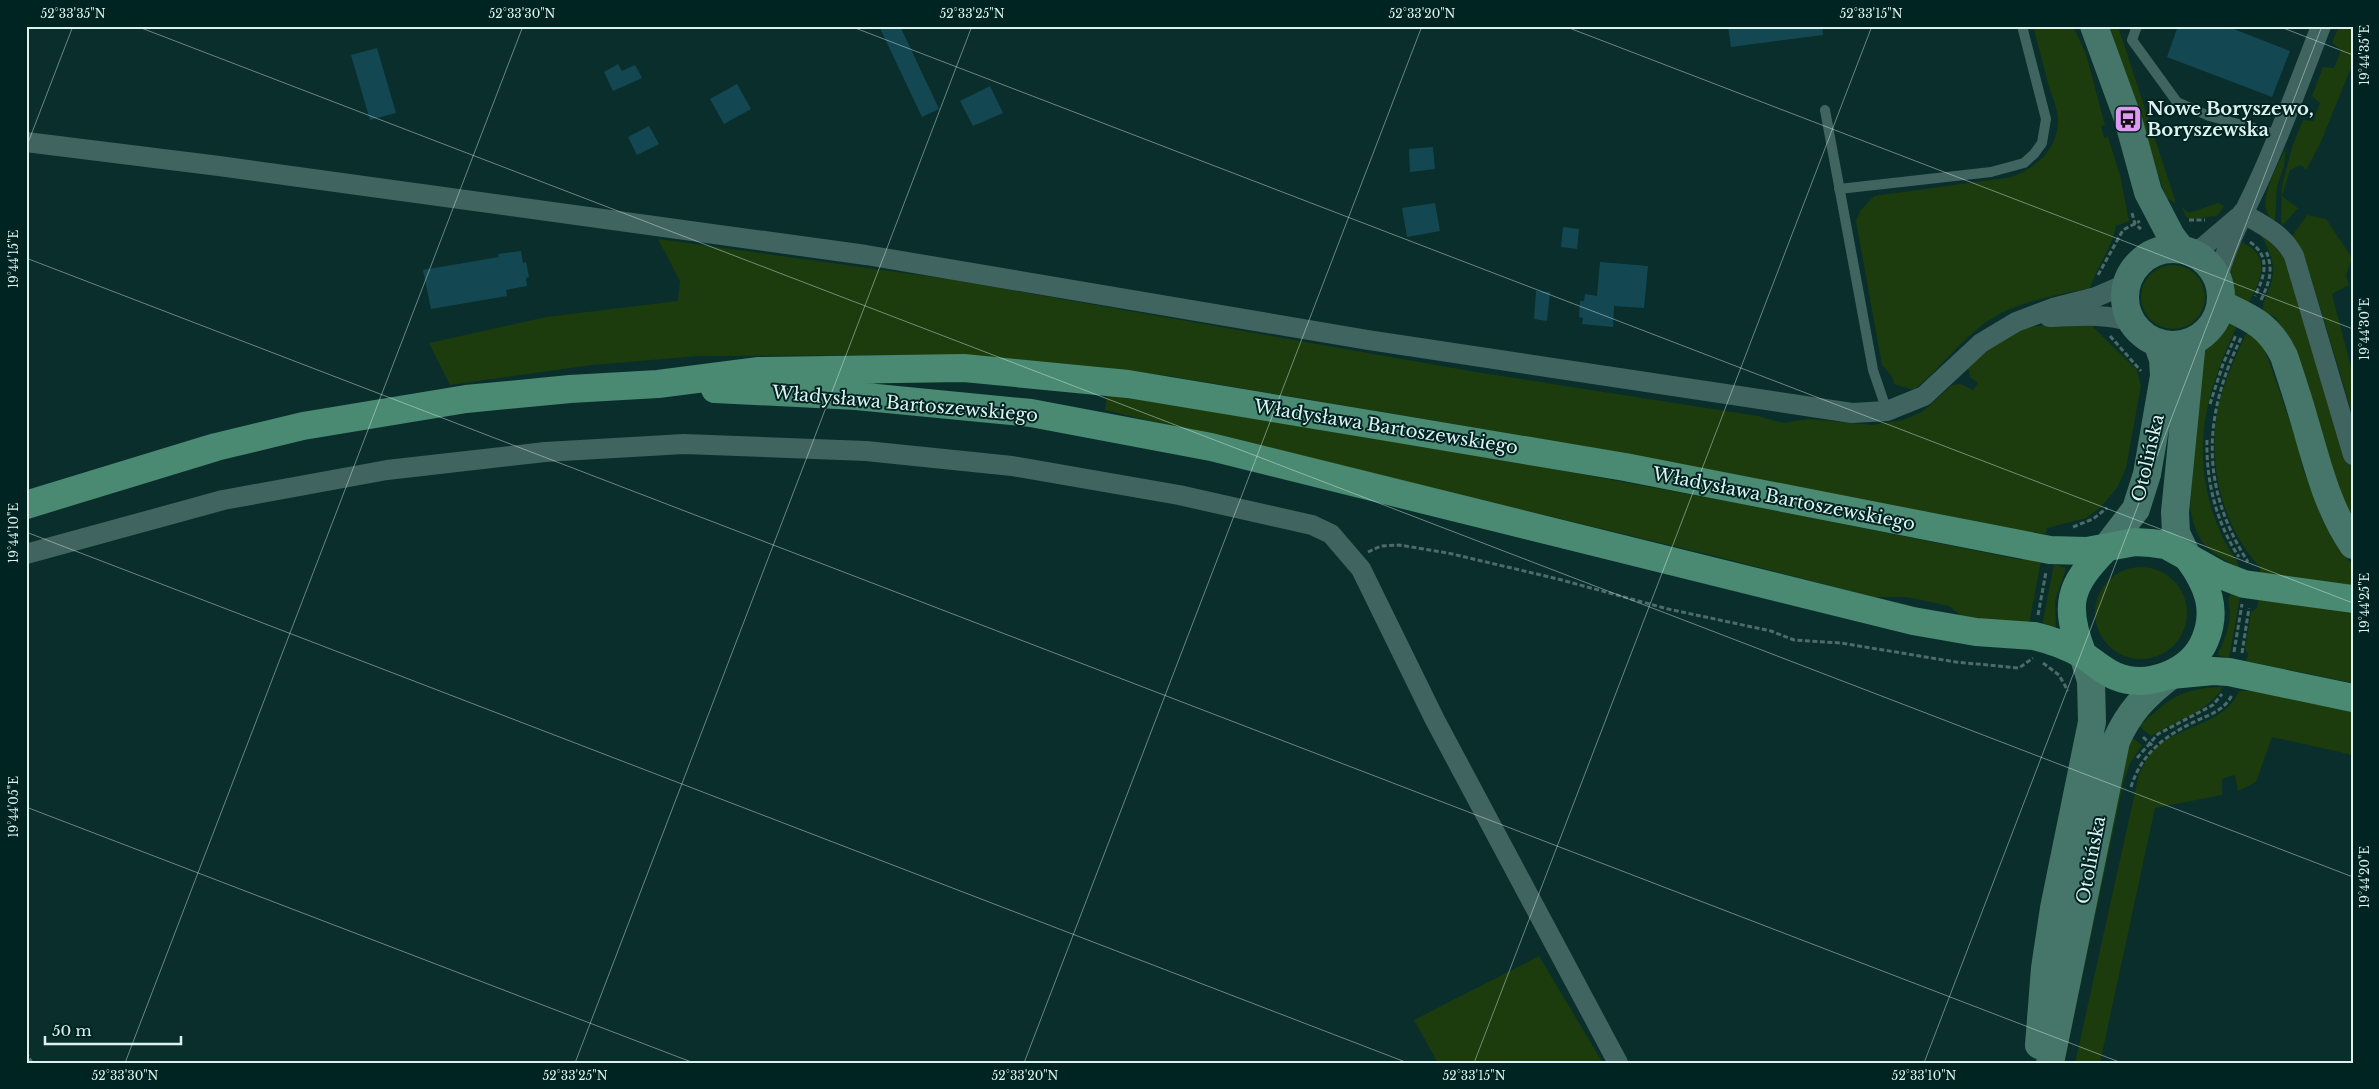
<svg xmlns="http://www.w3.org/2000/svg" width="2379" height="1089" viewBox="0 0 2379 1089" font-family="'Libre Baskerville',serif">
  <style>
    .green { fill: #1c3c0d }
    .building { fill: #134853 }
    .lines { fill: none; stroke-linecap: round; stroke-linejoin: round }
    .path { stroke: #4c6b69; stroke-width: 3; stroke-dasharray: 5 2.5; stroke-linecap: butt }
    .service { stroke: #406460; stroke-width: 10 }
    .minor { stroke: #406460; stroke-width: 20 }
    .secondary { stroke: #457669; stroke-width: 28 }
    .primary { stroke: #4a8972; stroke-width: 28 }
    .ticks { fill: none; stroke: #ddf1ef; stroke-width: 1; stroke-opacity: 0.45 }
    .labels { text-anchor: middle; stroke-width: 4; stroke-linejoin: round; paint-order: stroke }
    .poi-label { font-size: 18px; font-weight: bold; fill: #ddf1ef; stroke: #002422; text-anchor: start }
    .street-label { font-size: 18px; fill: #ddf1ef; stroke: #002422 }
    .neatline { fill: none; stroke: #ddf1ef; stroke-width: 2 }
    .ticks-label { font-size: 12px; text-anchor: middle; fill: #ddf1ef }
  </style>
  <rect width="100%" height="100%" fill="#092e2c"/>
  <!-- green -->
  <path class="green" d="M2033,26H2073L2086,54L2105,125L2101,126L2104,138L2108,137L2120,175L2129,221L2116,226C2112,248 2097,267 2090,288C2054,296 2011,302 1981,326C1957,345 1938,370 1914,390L1894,384L1893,378L1882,365L1856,221L1860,211L1874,196L2012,177C2036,167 2058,150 2058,120C2058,109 2051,94 2048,83C2043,64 2038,45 2033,26Z
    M2109,26H2118L2176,203L2166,198Z
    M2339,26H2353V63L2320,144L2306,170L2301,165L2290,170L2282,196L2298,208L2284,224L2281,223L2282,186L2292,147L2303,120L2313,121L2320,103L2312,96L2323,67L2334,68L2341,50L2332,43Z
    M2286,147L2284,166L2277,186L2275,221C2251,208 2279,165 2286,147Z
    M2218,203L2224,206L2217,216L2191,219L2186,217L2182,207L2189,213Z
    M2307,215L2326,219L2352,258L2346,275L2349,285L2332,294L2353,375V417L2310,274L2292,236Z
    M2261,235C2277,246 2285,257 2292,275L2353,475V524L2343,504L2292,342L2275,317L2263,312C2262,304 2265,297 2269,289C2278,268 2271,254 2261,235Z
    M658,239L948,279L1476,372L1758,416L1783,423L1808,419L1872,425L1903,420L1922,412L1952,385L1961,384L1973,390L1978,383L1970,377L1968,368L1974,359L2021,329L2049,324L2093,323V327L2137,370L2141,386L2126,468L2117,488L2101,507L2086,518L2047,528L2046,534L2000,528L1737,475L1536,438L1169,376L1078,365L965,355L699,356L592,365L450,385L429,343L546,317L678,301L680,281Z
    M2242,242C2275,258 2258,283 2247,307C2219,289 2223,266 2242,242Z
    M2141 297a32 32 0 1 1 64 0a32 32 0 1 1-64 0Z
    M2226,316L2239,322C2208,386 2190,445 2214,516C2218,527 2222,537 2228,547C2232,554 2237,559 2239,567C2207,552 2196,543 2190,507L2203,343L2219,329Z
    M2246,334H2254L2261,343L2269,361L2297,442L2303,469L2322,519L2339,550L2353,565V586L2260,573V567C2223,528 2208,466 2217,414C2222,385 2234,360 2246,334Z
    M1107,395L1349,431L1741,504L2022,560L2024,558L2041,561L2029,624L1963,617L1949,606L1907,597H1874L1711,555L1105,410Z
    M2054,564L2066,568L2055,601L2056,627L2042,626Z
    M2095 613a46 46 0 1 1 92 0a46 46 0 1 1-92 0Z
    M2231,594L2240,597L2229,658L2217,655C2224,642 2229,629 2230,613C2230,606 2226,600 2231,594Z
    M2258,600L2353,612V683L2246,661L2248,654L2245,649L2251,612L2257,608Z
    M2223,687C2209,712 2174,721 2151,736L2139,726C2170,699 2179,688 2223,687Z
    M2239,691H2255L2353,711V755L2272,737L2256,782L2238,791L2235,775L2222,779V795L2155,808L2100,1063H2075L2139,774C2144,764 2149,754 2158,746C2183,725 2226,723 2239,691Z
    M2132,738L2142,745L2130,763L2124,780L2064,1063L2121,764Z
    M1539,956L1603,1063H1438L1414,1020Z"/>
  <!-- building -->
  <path class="building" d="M879,26H900L939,109L922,117Z
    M1728,26H1822L1823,35L1731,47Z
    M2178,26H2226L2290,51L2272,97L2167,57Z
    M377,48L396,113L370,120L351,55Z
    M618,64L622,71L635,65L642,78L613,91L604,72Z
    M737,84L751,109L724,124L710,99Z
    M990,86L1003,113L973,126L960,101Z
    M649,126L659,144L637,155L628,137Z
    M1433,147L1435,169L1410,172L1409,149Z
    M1435,203L1440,231L1407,237L1402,208Z
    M1563,227L1579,229L1577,249L1561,247Z
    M521,251L523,263L526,262L529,277L526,278L527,286L506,290L507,296L431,309L423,270L499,257L498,254Z
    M1600,262L1648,266L1644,308L1614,306L1613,327L1582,324L1583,318L1579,317L1580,301H1584L1585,294L1597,296Z
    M1536,291L1550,292L1547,321L1534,319Z"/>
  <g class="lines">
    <!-- path -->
    <path class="path" d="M2132,213L2135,224L2141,229
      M2189,220H2205
      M2250,242C2271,257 2265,275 2255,296
      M2098,275L2123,230L2140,221
      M2261,300C2269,283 2274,270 2266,251
      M2110,336L2141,371
      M2241,338C2203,416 2200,487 2248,562
      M2210,404L2223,364L2236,335
      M2207,440C2206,481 2216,522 2239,557
      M2073,527L2093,519L2107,508
      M1368,552L1381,546L1399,545L1448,553L1558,579L1668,609L1771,631L1794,640L1841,643L1956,662L2019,668L2033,658
      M2038,615L2046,572
      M2234,652L2242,604
      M2242,653L2249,608
      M2043,663L2059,675L2068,691
      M2143,737L2154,747
      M2137,758L2158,734L2213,705L2222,694
      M2131,787C2142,752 2166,735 2198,720C2212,714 2225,709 2232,695
      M26,1052L32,1063"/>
    <!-- service -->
    <path class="service" d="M2137,26L2132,40L2177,102L2209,116L2279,135
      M1825,110L1873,370L1887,411
      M1839,189L1991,172L2024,163L2034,154L2042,143L2046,119L2022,26"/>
    <!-- minor -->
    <path class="minor" d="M26,142L219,166L866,255L1368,340L1852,413L1887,411L1924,396L1981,343L2016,322L2053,308L2096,297L2126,284
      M2242,213C2263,225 2283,234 2294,256L2353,455
      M2192,252L2203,247L2237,218
      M2218,278C2227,242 2246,210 2261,176C2283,127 2302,76 2321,26
      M2049,317C2077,316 2105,313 2132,322
      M26,554L223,500L387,470L545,452L684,444L866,451L1012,466L1179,495L1312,525L1331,534L1361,569L1435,720L1618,1063"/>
    <!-- secondary -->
    <path class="secondary" d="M2094,26L2128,119L2148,192L2171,236L2181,249
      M2125 297a48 48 0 1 1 96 0a48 48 0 1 1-96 0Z
      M2221,304C2251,318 2269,325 2284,356C2291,377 2298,398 2304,419C2317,463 2327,507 2353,545
      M2106,548L2136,509L2147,474L2164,376L2163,359L2157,342
      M2188,558L2176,533L2175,512L2192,341
      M2039,1045L2045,968L2054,908L2092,722L2091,681L2083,655
      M2050,1063L2116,741C2129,712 2145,695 2170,676"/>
    <!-- primary -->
    <path class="primary" d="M715,389L856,396L1031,413L1211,447L1913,621L1976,632L2034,636C2051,640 2068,646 2083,655C2094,662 2103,671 2115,676C2148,690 2192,672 2205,640C2218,609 2207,584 2189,559
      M26,505L216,447L303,426L466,399L570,389L658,384L759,371L964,368L1128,384L1381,426L1625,467L2050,550L2087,551L2135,542L2151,543L2166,545L2218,574L2244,584L2353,599
      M2083,655C2063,604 2069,586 2106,548
      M2171,675L2213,671L2229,672L2353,698"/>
  </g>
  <!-- ticks -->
  <path class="ticks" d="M136,26L2353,877M850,26L2353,603M1564,26L2353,329M2278,26L2353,55M26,148L73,26M26,258L2122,1063M26,532L1408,1063M26,807L694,1063M125,1063L523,26M575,1063L972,26M1024,1063L1422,26M1474,1063L1872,26M1924,1063L2322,26"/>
  <!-- icons -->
  <defs>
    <g id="bus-square" transform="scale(1.4375)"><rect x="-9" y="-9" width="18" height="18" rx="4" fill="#dd99f3" stroke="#002422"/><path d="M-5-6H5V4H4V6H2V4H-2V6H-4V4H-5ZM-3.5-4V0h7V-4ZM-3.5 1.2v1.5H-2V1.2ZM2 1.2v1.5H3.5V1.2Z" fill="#111"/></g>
  </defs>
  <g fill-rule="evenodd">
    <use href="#bus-square" x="2128" y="119"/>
  </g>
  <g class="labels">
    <!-- poi labels -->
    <g class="poi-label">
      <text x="2147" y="115">Nowe Boryszewo,<tspan x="2147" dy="21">Boryszewska</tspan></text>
    </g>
    <!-- street labels -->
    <g class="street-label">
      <text transform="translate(905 404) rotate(5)" y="6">Władysława Bartoszewskiego</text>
      <text transform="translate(1386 427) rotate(9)" y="6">Władysława Bartoszewskiego</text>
      <text transform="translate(2148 458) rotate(-77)" y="6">Otolińska</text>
      <text transform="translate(1784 499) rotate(11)" y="6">Władysława Bartoszewskiego</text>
      <text transform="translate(2091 860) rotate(-79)" y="6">Otolińska</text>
    </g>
  </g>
  <!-- border -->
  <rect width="2379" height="1089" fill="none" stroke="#002422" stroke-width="55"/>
  <!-- scale -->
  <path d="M45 1036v8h136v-8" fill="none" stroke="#ddf1ef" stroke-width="2.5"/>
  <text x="52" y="1036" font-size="15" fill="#ddf1ef" stroke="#002422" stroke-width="4" paint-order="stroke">50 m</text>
  <rect x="28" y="28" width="2324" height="1034" class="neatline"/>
  <g class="ticks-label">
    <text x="73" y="18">52°33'35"N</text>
    <text x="522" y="18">52°33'30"N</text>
    <text x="972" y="18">52°33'25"N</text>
    <text x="1422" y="18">52°33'20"N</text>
    <text x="1871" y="18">52°33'15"N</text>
    <text transform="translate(2365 55) rotate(-90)" y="4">19°44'35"E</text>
    <text transform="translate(14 259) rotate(-90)" y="4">19°44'15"E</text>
    <text transform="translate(2365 329) rotate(-90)" y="4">19°44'30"E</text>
    <text transform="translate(14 533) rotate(-90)" y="4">19°44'10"E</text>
    <text transform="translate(2365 603) rotate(-90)" y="4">19°44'25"E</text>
    <text transform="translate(14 807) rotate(-90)" y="4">19°44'05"E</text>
    <text transform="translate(2365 877) rotate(-90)" y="4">19°44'20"E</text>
    <text x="125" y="1080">52°33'30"N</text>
    <text x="575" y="1080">52°33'25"N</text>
    <text x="1025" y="1080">52°33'20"N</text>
    <text x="1474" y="1080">52°33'15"N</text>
    <text x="1924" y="1080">52°33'10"N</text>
  </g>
</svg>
